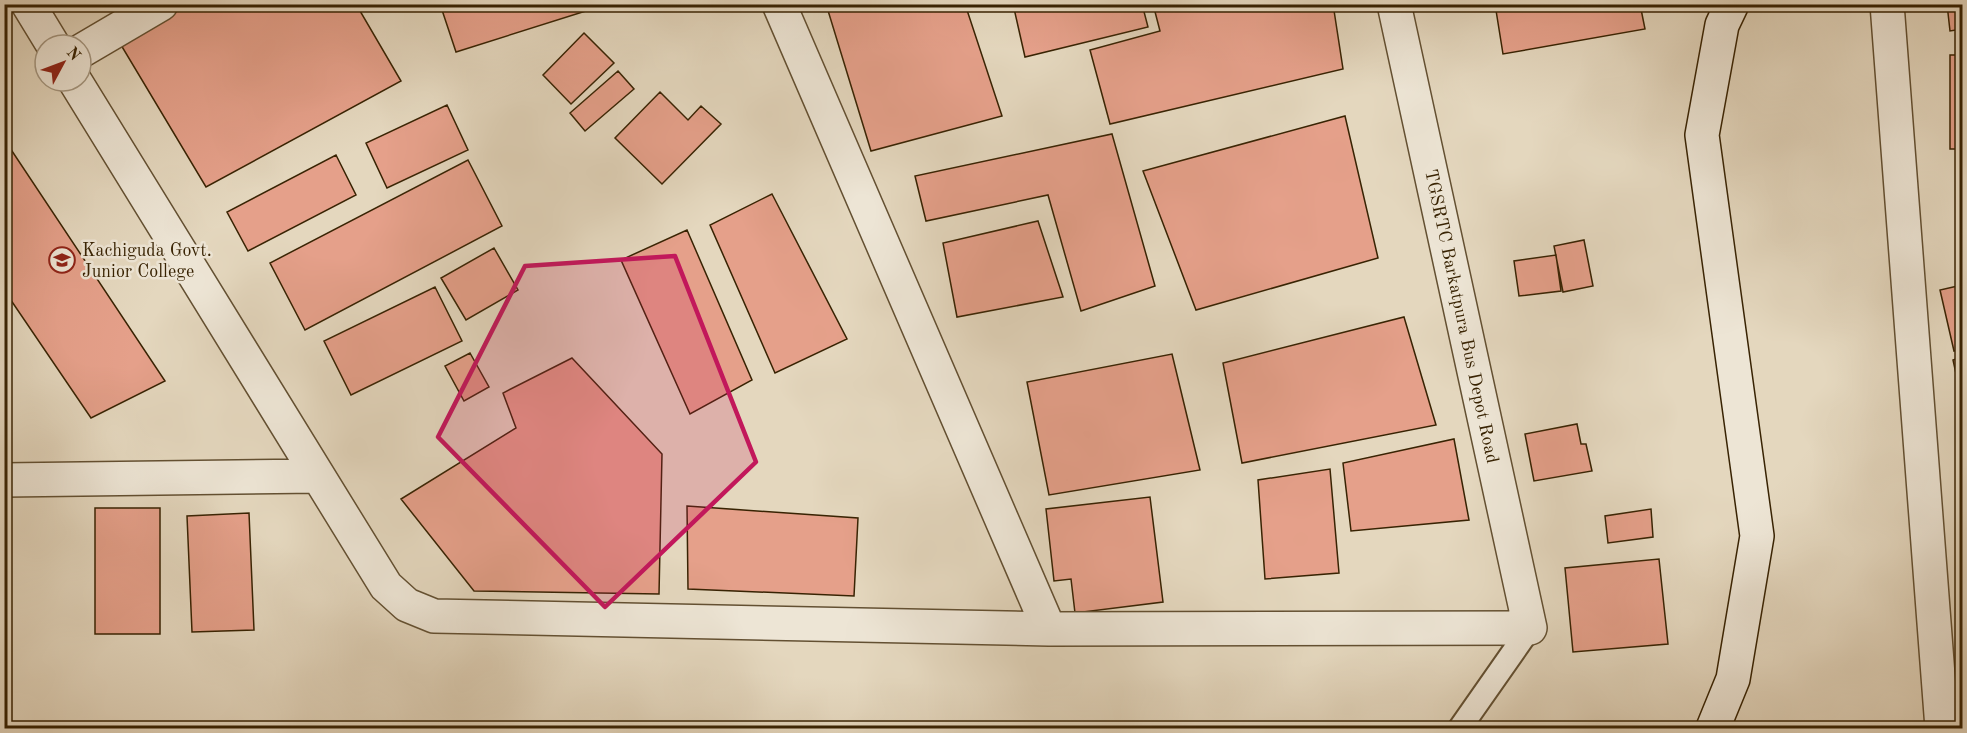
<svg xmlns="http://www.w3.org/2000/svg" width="1967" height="733" viewBox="0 0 1967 733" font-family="'Old Standard TT',serif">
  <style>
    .building { fill: #e5a08a; stroke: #382303; stroke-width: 1.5 }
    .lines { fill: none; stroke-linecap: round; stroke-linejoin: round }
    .lane-casing { stroke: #635032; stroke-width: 26 }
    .street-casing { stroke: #635032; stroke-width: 36 }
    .secondary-casing { stroke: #382303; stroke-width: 36 }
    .lane { stroke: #ede5d5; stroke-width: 22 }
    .street { stroke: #ede5d5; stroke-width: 33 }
    .secondary { stroke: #ede5d5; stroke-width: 33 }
    .marked { fill: #c2185b; fill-opacity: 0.2; stroke: #c2185b; stroke-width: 4.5; stroke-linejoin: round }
    .labels { text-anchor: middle; stroke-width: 5; stroke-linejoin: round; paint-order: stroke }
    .poi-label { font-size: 18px; fill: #382303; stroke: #ede5d5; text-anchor: start }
    .street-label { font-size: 18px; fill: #382303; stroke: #ede5d5 }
  </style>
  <rect width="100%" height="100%" fill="#e4d7be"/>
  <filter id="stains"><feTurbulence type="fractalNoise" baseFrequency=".00333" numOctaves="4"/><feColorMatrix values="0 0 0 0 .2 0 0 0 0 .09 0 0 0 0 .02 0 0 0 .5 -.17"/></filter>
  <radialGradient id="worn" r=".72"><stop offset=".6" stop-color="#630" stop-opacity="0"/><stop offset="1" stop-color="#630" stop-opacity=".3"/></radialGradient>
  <!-- building -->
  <path class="building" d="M182,4H356L401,81L206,187L118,40Z
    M440,4H608L456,52Z
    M826,4H965L1002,116L871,151Z
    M1013,4H1142L1148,27L1025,57Z
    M1153,4H1333L1343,69L1110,124L1090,50L1160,31Z
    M1495,4H1640L1645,29L1503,54Z
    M1947,4H1962V29L1950,31Z
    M584,33L614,63L571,104L543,75Z
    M1950,55H1962V149H1950Z
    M618,71L634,89L585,131L570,113Z
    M660,92L688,120L701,106L721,124L662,184L615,138Z
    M447,105L468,150L387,188L366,143Z
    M1345,116L1378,258L1196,310L1143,171Z
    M1112,134L1155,286L1081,311L1048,195L926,221L915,176Z
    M4,139L165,381L91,418L4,290Z
    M336,155L356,195L248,251L227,212Z
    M468,160L502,226L305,330L270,263Z
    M772,194L847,339L775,373L710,225Z
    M1038,221L1063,297L957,317L943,243Z
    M687,230L752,380L690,414L621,260Z
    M1584,240L1593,286L1563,292L1554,246Z
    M494,248L518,290L466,320L441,278Z
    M1556,255L1561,291L1519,296L1514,261Z
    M1962,285V349L1954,351L1940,290Z
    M435,287L462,341L351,395L324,341Z
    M1404,317L1436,425L1242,463L1223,363Z
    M470,353L489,387L464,401L445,366Z
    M1172,354L1200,470L1049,495L1027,382Z
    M1962,357V401L1953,360Z
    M572,358L662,454L659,594L474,591L401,499L516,428L503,393Z
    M1577,424L1581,444H1586L1592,471L1534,481L1525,434Z
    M1454,439L1469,520L1351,531L1343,463Z
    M1330,469L1339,573L1265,579L1258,480Z
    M1150,497L1163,602L1075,613L1071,579L1054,581L1046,509Z
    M687,506L858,518L854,596L688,589Z
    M95,508H160V634H95Z
    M1651,509L1653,537L1608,543L1605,516Z
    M249,513L254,630L192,632L187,516Z
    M1659,559L1668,644L1573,652L1565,568Z"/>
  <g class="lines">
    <!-- lane casing -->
    <g class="lane-casing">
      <path id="lane" d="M1460,728L1530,628"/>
    </g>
    <!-- street casing -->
    <g class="street-casing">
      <path id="street" d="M28,4L53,45
        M779,4L1049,629
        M1887,4L1942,728
        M81,51L161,4
        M75,81L386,586L407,605L434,616L1049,629L1530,628L1394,4
        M4,480L317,476"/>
    </g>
    <!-- secondary casing -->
    <g class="secondary-casing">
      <path id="secondary" d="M1713,728L1733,679L1757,536L1702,135L1722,25L1732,4"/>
    </g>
    <!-- lane -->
    <use href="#lane" class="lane"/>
    <!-- street -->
    <use href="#street" class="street"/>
    <!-- secondary -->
    <use href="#secondary" class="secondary"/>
  </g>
  <!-- marked area -->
  <path class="marked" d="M675,256L756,462L605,607L438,437L525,266Z"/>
  <!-- icons -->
  <defs>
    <g id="university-ring" transform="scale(1.35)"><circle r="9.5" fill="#ede5d5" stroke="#8f2418" stroke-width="1.5"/><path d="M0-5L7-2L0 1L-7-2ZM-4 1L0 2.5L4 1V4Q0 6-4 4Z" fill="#8f2418"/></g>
  </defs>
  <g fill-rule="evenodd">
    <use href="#university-ring" x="62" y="260"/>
  </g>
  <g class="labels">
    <!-- poi labels -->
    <g class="poi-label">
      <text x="82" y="256">Kachiguda Govt.<tspan x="82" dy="21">Junior College</tspan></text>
    </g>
    <!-- street labels -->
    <g class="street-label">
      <text transform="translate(1462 316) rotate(78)" y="6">TGSRTC Barkatpura Bus Depot Road</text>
    </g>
  </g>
  <!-- margin -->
  <rect width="1967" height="733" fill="none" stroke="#e4d7be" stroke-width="24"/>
  <rect x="6" y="6" width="1955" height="721" fill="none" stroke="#382303" stroke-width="3"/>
  <rect x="12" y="12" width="1943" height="709" fill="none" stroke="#382303" stroke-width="1.5"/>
  <!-- north arrow -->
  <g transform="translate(63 63) rotate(49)"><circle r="28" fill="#ede5d5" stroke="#a59781" stroke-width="1.5"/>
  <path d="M0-4.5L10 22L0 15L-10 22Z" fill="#8f2418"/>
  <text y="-9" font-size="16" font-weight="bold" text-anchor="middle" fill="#382303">N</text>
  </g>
  <rect width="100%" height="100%" filter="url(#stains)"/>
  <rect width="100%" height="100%" fill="url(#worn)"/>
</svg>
